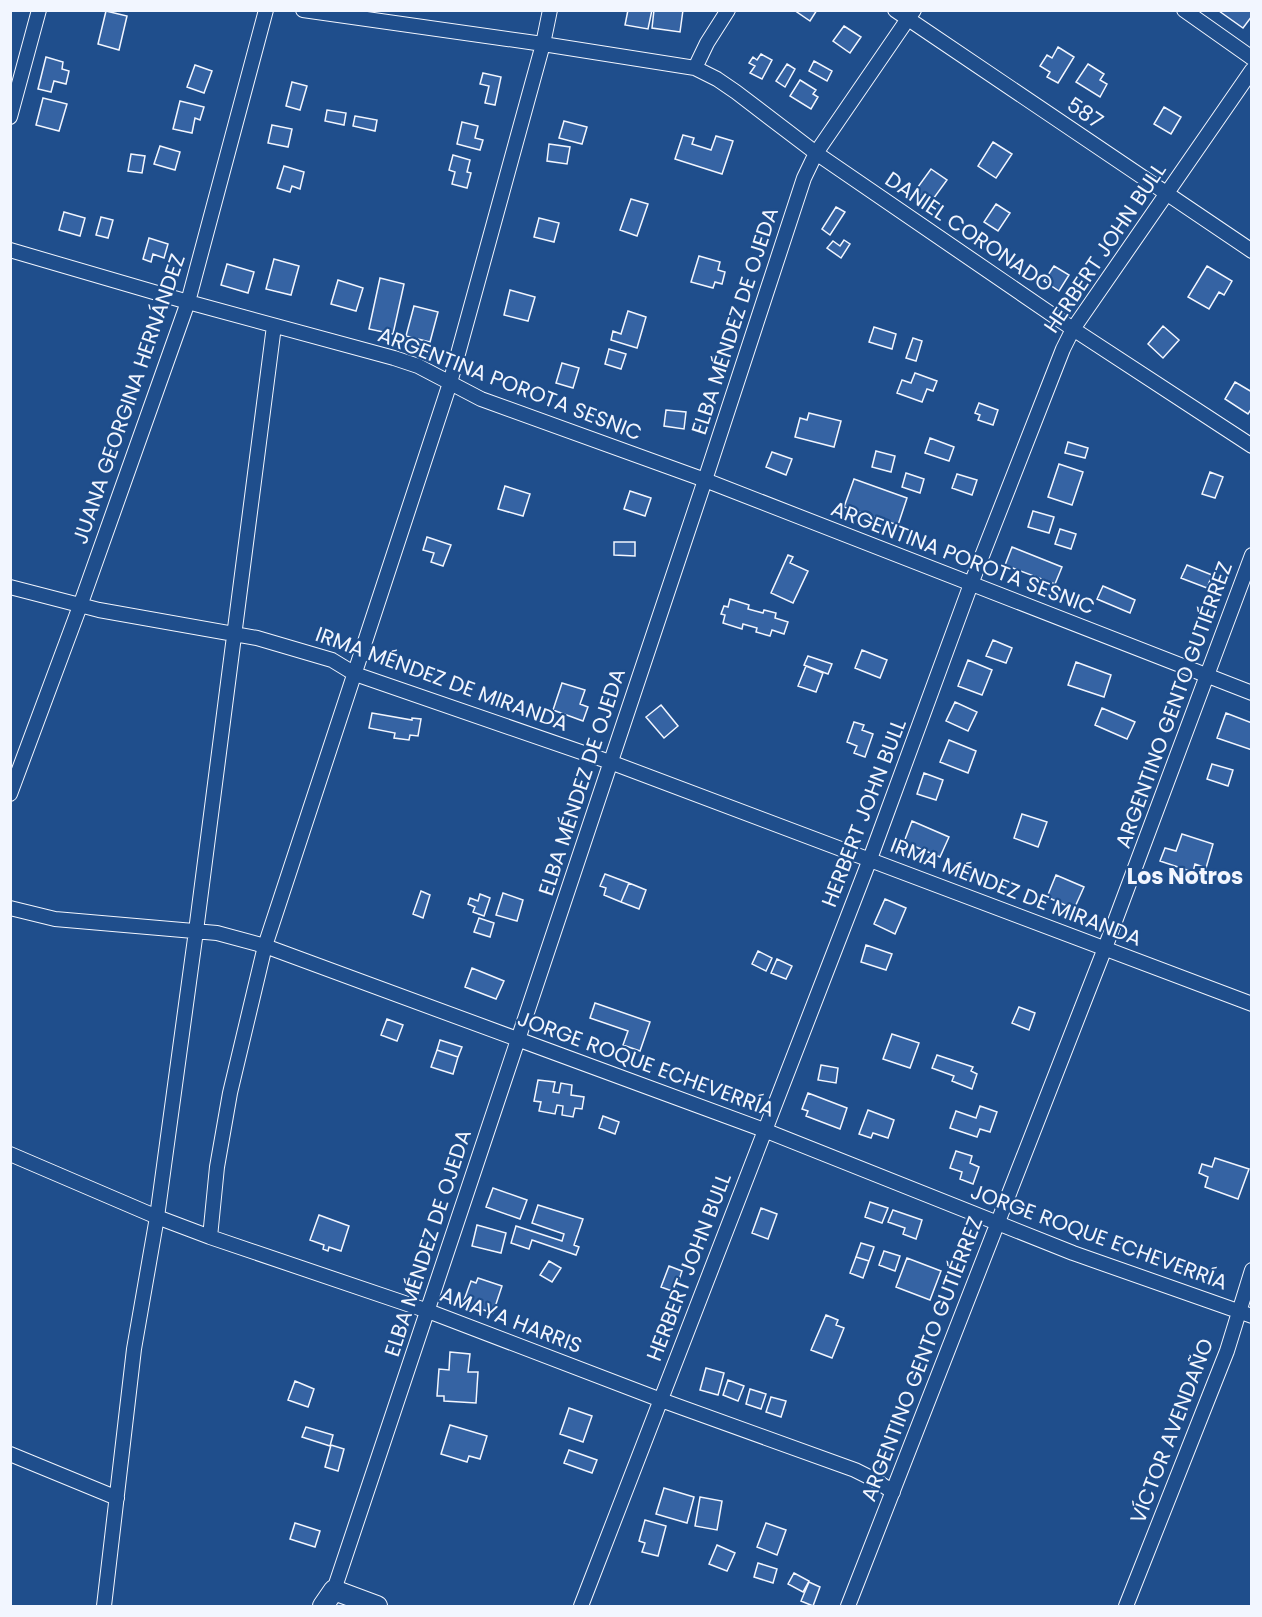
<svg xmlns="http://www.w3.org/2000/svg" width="1262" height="1617" viewBox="0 0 1262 1617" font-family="Poppins,sans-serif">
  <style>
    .building { fill: #3563a3; stroke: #f2f6ff; stroke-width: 1.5 }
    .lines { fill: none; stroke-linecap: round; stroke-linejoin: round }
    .street-casing { stroke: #f2f6ff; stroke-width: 16 }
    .secondary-casing { stroke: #f2f6ff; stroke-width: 22 }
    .street { stroke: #1f4e8c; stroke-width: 14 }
    .secondary { stroke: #1f4e8c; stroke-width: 20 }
    .labels { text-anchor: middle; stroke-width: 4.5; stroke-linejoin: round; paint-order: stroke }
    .street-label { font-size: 21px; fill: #f2f6ff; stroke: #1f4e8c }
    .neighbourhood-label { font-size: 22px; font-weight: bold; fill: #f2f6ff; stroke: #1f4e8c }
  </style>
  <rect width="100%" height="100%" fill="#1f4e8c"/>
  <!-- building -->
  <path class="building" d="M628,10H652L648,29L625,25Z
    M654,10H683L680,32L652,28Z
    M794,10H817L810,21Z
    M1220,10H1252V16L1243,28L1219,11Z
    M106,11L127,16L119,50L98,44Z
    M844,26L861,37L850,53L833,41Z
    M1058,47L1074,57L1058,83L1047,77L1050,72L1040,66L1047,55L1052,58Z
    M761,54L772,60L762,79L750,73L755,66L749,63L753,57L757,60Z
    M46,57L63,62L62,69L69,71L66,84L54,81L51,92L38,89Z
    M814,61L832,71L827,81L809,71Z
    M787,64L795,69L785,87L776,81Z
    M1088,64L1104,74L1100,80L1107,84L1100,97L1076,82Z
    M195,65L212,71L204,93L187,87Z
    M483,73L501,77L495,105L485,103L489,86L480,84Z
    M800,80L816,90L813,94L818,97L811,109L790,96Z
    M292,82L307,86L300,110L286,106Z
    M43,98L67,104L59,131L36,125Z
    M180,101L204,107L200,120L195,118L192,133L173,129Z
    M1164,107L1181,117L1171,134L1154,124Z
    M327,110L346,113L344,125L325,121Z
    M355,116L377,120L375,131L353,126Z
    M564,121L587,127L582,144L559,138Z
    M462,122L478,126L475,138L483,140L480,150L457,144Z
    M272,125L292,129L288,147L268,143Z
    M683,135L694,138L692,144L711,150L716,136L733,141L722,174L675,159Z
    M993,142L1012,154L996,178L978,166Z
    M549,144L570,147L567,164L547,161Z
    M160,146L180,152L175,170L154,164Z
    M131,154L145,156L142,173L128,171Z
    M453,155L470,160L467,172L471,173L467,188L452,184L455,172L449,170Z
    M284,166L304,172L300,189L292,186L290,192L277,188Z
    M931,169L947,180L931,202L915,191Z
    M631,199L648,204L637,236L620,230Z
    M996,204L1010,213L998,231L984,222Z
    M836,207L845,212L830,235L822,229Z
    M64,212L85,218L80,236L59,230Z
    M101,217L113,220L108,238L96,235Z
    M539,218L559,223L554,242L534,237Z
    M149,238L168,244L164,258L153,254L151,262L143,259Z
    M844,240L850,244L841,258L827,248L833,241L840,246Z
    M699,256L720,262L718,270L725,272L722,284L715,282L713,288L691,282Z
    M274,259L299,266L291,295L266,289Z
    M227,264L254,272L248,293L221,285Z
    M1054,266L1069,275L1059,291L1044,281Z
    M1207,266L1232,281L1224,295L1219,292L1209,309L1188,297Z
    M380,278L404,284L393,334L369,329Z
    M338,280L363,288L356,311L331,304Z
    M510,290L535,297L528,321L504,315Z
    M414,306L438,312L430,342L406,336Z
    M628,311L646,317L637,348L611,340L613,331L621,334Z
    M1163,326L1179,340L1163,358L1148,344Z
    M874,327L896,334L892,349L869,342Z
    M913,338L922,341L916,361L906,358Z
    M609,349L626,354L621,369L605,364Z
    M562,363L579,368L573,388L556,383Z
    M915,373L937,381L933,391L927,389L922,402L897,393L902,380L911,383Z
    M1235,382L1252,392V408L1248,414L1225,399Z
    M979,403L998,410L993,425L978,420L980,415L975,413Z
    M666,410L686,412L684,429L664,426Z
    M809,413L841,421L834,447L795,437L800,418L807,420Z
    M930,438L954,447L949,461L925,453Z
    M1068,442L1088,448L1085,458L1065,453Z
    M876,451L895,456L891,472L872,467Z
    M772,452L792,459L786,475L766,467Z
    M1059,464L1083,472L1072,505L1048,497Z
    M1210,472L1223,477L1215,498L1202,494Z
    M906,473L924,479L920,493L902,487Z
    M957,474L977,480L972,495L952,488Z
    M854,479L907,498L898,525L844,507Z
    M505,486L530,494L523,516L498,509Z
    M630,491L651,498L645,516L624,509Z
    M1033,511L1054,517L1049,533L1028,527Z
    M1060,529L1076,534L1071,549L1055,544Z
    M427,537L451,545L443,566L431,562L434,553L423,550Z
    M614,542H635V556L614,555Z
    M1012,547L1062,567L1055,584L1005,565Z
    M788,555L793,557L790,563L808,571L793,603L771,593Z
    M1187,565L1212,575L1207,588L1181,578Z
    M1103,586L1135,600L1130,613L1097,599Z
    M730,599L749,605L748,609L763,613L764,610L776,613L775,618L788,622L784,634L772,630L770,636L756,632L757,628L743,624L742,629L723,623L725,615L721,614L724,606L728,607Z
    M993,640L1012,648L1006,663L986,656Z
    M862,650L887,660L880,678L855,668Z
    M808,656L832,664L828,674L804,665Z
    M968,660L992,670L982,695L958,686Z
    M1076,662L1111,675L1104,697L1068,685Z
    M806,666L823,673L816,692L798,686Z
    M562,683L585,690L580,704L588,707L583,721L553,710Z
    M955,702L977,712L968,731L946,721Z
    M661,705L678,726L664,738L646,717Z
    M1102,708L1135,722L1127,739L1095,725Z
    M372,713L412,720V718L421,719L418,736L410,735L409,740L394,738L395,733L369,728Z
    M1226,713L1252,723V750L1217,738Z
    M854,722L864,725L862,730L873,734L865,757L854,753L857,746L847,742Z
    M949,740L976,751L968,773L940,762Z
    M1212,764L1233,770L1228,786L1207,779Z
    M924,773L943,780L936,800L917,794Z
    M1022,814L1047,822L1038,847L1014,838Z
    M912,821L949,837L940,857L904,842Z
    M1182,834L1213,844L1206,868L1195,864L1193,872L1160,861L1165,848L1176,851Z
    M605,874L629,883L621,902L604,895L606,888L600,886Z
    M1056,875L1084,887L1074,909L1047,897Z
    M629,883L646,890L639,909L621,902Z
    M421,891L430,895L423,918L413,914Z
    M503,893L523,900L517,921L496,915Z
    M480,894L490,898L484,916L473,912L475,907L468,904L470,898L478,901Z
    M885,899L906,908L895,934L874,924Z
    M479,918L494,923L490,937L474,932Z
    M866,945L892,954L886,970L861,962Z
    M758,951L772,958L766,971L752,964Z
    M777,959L792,966L786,979L771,973Z
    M472,968L504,981L496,999L465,987Z
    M595,1003L650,1022L640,1051L623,1045L628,1031L590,1018Z
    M1019,1007L1035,1013L1029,1030L1012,1023Z
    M387,1019L403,1025L397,1041L381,1035Z
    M892,1034L919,1043L910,1068L883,1059Z
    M440,1040L462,1047L458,1057L437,1050Z
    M437,1050L458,1057L453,1074L431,1067Z
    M937,1055L973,1067L971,1071L977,1074L972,1089L952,1081L954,1076L932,1068Z
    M821,1065L838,1068L836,1083L818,1080Z
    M538,1080L555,1082L553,1092L559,1093L561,1083L572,1085L571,1095L584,1097L582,1109L575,1108L573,1117L562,1115L563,1106L557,1105L555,1114L539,1111L541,1102L534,1101Z
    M808,1093L847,1108L840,1129L806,1116L808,1111L802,1109Z
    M980,1106L997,1112L990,1132L980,1129L977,1137L950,1128L956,1111L976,1118Z
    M868,1110L894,1120L888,1138L873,1133L871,1138L859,1134Z
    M603,1116L619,1122L615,1134L599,1128Z
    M956,1151L972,1156L970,1163L979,1167L973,1184L960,1179L962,1172L950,1168Z
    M1215,1158L1249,1169L1238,1199L1205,1187L1208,1177L1199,1173L1202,1164L1212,1167Z
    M493,1188L527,1200L520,1219L486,1207Z
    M870,1202L888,1208L882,1223L865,1217Z
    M538,1205L583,1219L574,1245L579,1247L576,1255L532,1240L529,1249L511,1243L516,1226L562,1241L564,1234L532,1223Z
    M761,1208L777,1214L768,1239L752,1233Z
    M893,1210L922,1220L916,1239L903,1234L905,1228L888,1222Z
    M319,1215L349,1226L341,1251L329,1247L328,1251L323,1249L324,1245L310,1240Z
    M477,1225L506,1233L501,1253L472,1246Z
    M861,1243L874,1247L869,1261L856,1257Z
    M884,1251L900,1256L895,1271L879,1265Z
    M856,1257L869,1261L863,1278L850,1273Z
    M907,1258L941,1271L930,1300L896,1287Z
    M549,1261L561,1268L552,1282L540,1275Z
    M669,1266L682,1271L675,1292L661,1287Z
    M478,1278L502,1286L493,1313L463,1303L471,1281L476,1283Z
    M826,1315L838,1320L836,1325L844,1328L832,1358L811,1350Z
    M450,1352L470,1354L468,1372H478L476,1403L444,1401V1396H437L439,1369L449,1370Z
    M706,1368L724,1373L718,1395L700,1390Z
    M728,1380L744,1386L738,1401L723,1395Z
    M295,1381L314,1389L308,1407L288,1400Z
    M750,1389L766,1394L761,1409L746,1404Z
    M771,1397L786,1401L781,1417L766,1412Z
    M569,1408L592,1416L583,1442L560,1434Z
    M450,1425L487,1436L480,1459L469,1456L467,1462L441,1454Z
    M306,1427L333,1435L330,1446L302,1437Z
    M331,1445L344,1449L338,1471L325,1467Z
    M569,1450L597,1460L592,1473L564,1463Z
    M664,1488L694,1497L687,1523L656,1514Z
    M700,1497L722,1501L717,1530L695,1526Z
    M645,1520L666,1526L658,1556L642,1552L645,1543L639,1541Z
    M295,1523L320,1531L315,1547L290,1539Z
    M766,1523L786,1530L777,1555L757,1547Z
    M717,1545L735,1553L727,1571L709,1564Z
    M758,1563L777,1569L773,1583L754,1577Z
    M794,1573L809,1581L803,1592L788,1584Z
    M809,1582L820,1587L813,1606L801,1601Z"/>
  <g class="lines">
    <!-- street casing -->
    <g class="street-casing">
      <path id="street" d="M303,10L543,44L695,68L717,79L736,92L816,153L1073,329L1252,446
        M895,10L1252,251
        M1184,10L1252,58
        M695,68L707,43L728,10
        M10,117L39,10
        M10,250L188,302L394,358L418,366L481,399L705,480L1252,693
        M10,587L99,610L257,638L332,660L355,674L610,762L1252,1004
        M10,794L80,606L188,302L266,10
        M10,908L55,919L217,933L265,946L764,1130L1073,1253L1252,1316
        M10,1154L157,1217L210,1237L428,1311L661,1400L855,1470L875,1480L893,1492
        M210,1237L217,1167L230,1093L265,946L450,383L543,44L550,10
        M10,1454L117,1498
        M334,1590L705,480L804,178L816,153L914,10
        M104,1606L134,1349L157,1217L196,931L274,326
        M581,1606L870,859L971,584L1063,349L1073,329L1252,70
        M848,1606L1105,948L1252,555
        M1126,1606L1227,1351L1252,1270"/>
    </g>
    <!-- secondary casing -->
    <g class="secondary-casing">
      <path id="secondary" d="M323,1606L334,1590L377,1606"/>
    </g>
    <!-- street -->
    <use href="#street" class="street"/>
    <!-- secondary -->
    <use href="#secondary" class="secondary"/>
  </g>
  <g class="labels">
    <!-- street labels -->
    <g class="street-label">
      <text transform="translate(1085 113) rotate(34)" y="7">587</text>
      <text transform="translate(969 232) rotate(34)" y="7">DANIEL CORONADO</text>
      <text transform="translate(1105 248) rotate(-56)" y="7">HERBERT JOHN BULL</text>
      <text transform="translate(735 321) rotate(-72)" y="7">ELBA MÉNDEZ DE OJEDA</text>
      <text transform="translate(510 384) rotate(21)" y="7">ARGENTINA POROTA SESNIC</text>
      <text transform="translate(129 399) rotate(-71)" y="7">JUANA GEORGINA HERNÁNDEZ</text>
      <text transform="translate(963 558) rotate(21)" y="7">ARGENTINA POROTA SESNIC</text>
      <text transform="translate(442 679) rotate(20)" y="7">IRMA MÉNDEZ DE MIRANDA</text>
      <text transform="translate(1174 705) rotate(-70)" y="7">ARGENTINO GENTO GUTIÉRREZ</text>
      <text transform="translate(582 782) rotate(-72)" y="7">ELBA MÉNDEZ DE OJEDA</text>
      <text transform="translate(864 813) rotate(-69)" y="7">HERBERT JOHN BULL</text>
      <text transform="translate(1016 892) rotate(21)" y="7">IRMA MÉNDEZ DE MIRANDA</text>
      <text transform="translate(646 1064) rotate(20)" y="7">JORGE ROQUE ECHEVERRÍA</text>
      <text transform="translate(1099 1237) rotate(20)" y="7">JORGE ROQUE ECHEVERRÍA</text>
      <text transform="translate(428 1243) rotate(-72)" y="7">ELBA MÉNDEZ DE OJEDA</text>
      <text transform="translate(689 1267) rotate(-69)" y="7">HERBERT JOHN BULL</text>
      <text transform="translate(511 1320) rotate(21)" y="7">AMAYA HARRIS</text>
      <text transform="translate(922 1359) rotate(-69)" y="7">ARGENTINO GENTO GUTIÉRREZ</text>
      <text transform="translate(1172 1431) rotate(-69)" y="7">VÍCTOR AVENDAÑO</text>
    </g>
    <!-- neighbourhood labels -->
    <g class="neighbourhood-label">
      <text x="1185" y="884">Los Notros</text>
    </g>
  </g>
  <!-- border -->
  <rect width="1262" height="1617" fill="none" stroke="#f2f6ff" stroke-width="24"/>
</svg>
